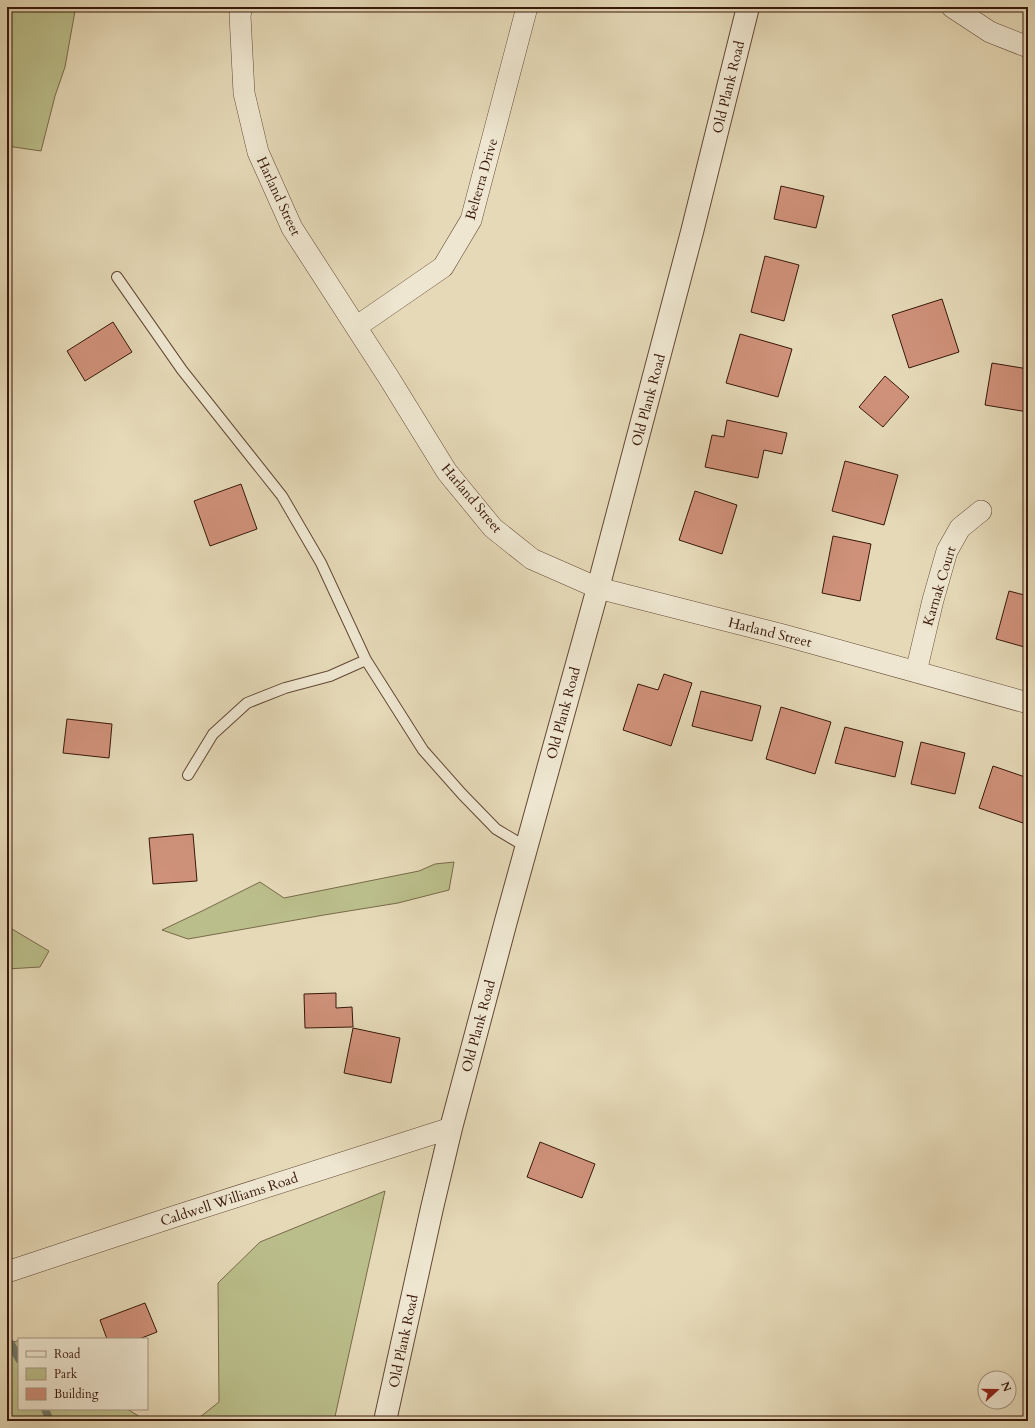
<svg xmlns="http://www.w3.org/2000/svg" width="1035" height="1428" viewBox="0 0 1035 1428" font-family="Cardo,serif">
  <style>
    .green { fill: #babe8a; stroke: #796a4a }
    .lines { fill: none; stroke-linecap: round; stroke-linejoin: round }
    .stream { stroke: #70796a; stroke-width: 8 }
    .building { fill: #cf917a; stroke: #381709 }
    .service-casing { stroke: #634834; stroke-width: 12 }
    .minor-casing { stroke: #634834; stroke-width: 22 }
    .tertiary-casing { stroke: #634834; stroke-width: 24 }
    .service { stroke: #eee6d0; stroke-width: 10 }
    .minor { stroke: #eee6d0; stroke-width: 21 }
    .tertiary { stroke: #eee6d0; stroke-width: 22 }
    .labels { text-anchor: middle; stroke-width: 3; stroke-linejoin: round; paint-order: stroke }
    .street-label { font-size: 14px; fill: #381709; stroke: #eee6d0 }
  </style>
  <rect width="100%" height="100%" fill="#e5d9b7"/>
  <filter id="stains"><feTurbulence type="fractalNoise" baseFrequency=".005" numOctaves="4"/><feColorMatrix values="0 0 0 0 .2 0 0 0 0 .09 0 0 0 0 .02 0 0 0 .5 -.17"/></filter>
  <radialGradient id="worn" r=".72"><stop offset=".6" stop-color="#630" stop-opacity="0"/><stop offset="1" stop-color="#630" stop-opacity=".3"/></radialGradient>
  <!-- green -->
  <path class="green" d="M7,7H77L75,11L65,67L55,96L41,151L7,146Z
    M454,862L449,890L398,903L324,915L188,939L162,930L202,911L260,882L284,898L419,871L435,864Z
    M7,926L49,951L40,967L7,969Z
    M385,1191L334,1421H195L219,1402L218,1283L260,1242Z
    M19,1340V1409H127L147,1421H7V1345Z"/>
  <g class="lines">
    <!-- stream -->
    <path class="stream" d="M7,1341L11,1344L19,1359
      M45,1409L50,1421"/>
  </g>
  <!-- building -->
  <path class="building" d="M781,186L824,196L816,228L774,219Z
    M765,256L799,265L784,321L751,312Z
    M942,299L959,352L909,368L892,315Z
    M113,322L132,352L85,381L67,351Z
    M740,334L792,349L778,397L726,383Z
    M992,363L1028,369V412L985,405Z
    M885,376L909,397L883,427L859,407Z
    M727,420L787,433L782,454L764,450L758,478L705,467L712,435L724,437Z
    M845,461L898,475L884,525L832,511Z
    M241,484L257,529L210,546L194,501Z
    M695,491L737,505L722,554L679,540Z
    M833,536L871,544L860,601L822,593Z
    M1009,591L1028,596V648L996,639Z
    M664,674L692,683L671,746L623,730L638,684L658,690Z
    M701,691L761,706L752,741L692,726Z
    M781,707L831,722L815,774L766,759Z
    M67,719L112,724L109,758L63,753Z
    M845,727L903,742L895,777L835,763Z
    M921,742L965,753L955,794L911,784Z
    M993,766L1028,778V818L1026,824L979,808Z
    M193,834L197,881L153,884L149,838Z
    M336,993V1008L352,1007L353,1027L305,1028L304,994Z
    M353,1028L400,1038L391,1083L344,1073Z
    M540,1142L595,1164L582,1198L527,1177Z
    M145,1303L157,1332L139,1339H107L100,1320Z"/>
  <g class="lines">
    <!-- service casing -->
    <g class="service-casing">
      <path id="service" d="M117,277L182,370L282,496L321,563L366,660L423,750L462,794L496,829L526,847
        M188,775L213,734L247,703L285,688L330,676L366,660"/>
    </g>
    <!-- minor casing -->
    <g class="minor-casing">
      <path id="minor" d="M242,7L240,15L244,93L258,152L292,228L389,378L447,472L493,528L532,559L598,588L783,635L1028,703
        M952,7L990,32L1028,47
        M356,327L443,267L471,220L527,7
        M916,672L933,600L947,551L960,528L981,511
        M7,1272L176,1216L451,1128"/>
    </g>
    <!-- tertiary casing -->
    <g class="tertiary-casing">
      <path id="tertiary" d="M385,1421L432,1208L451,1128L506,921L598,588L692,232L748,7"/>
    </g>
    <!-- service -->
    <use href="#service" class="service"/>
    <!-- minor -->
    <use href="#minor" class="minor"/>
    <!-- tertiary -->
    <use href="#tertiary" class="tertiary"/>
  </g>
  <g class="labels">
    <!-- street labels -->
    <g class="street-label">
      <text transform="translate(728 87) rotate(-76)" y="5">Old Plank Road</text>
      <text transform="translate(481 179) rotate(-74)" y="5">Belterra Drive</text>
      <text transform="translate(279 196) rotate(65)" y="5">Harland Street</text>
      <text transform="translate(648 400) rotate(-75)" y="5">Old Plank Road</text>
      <text transform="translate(472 498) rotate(50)" y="5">Harland Street</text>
      <text transform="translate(939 586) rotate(-73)" y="5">Karnak Court</text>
      <text transform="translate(770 632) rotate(14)" y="5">Harland Street</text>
      <text transform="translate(563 713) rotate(-75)" y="5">Old Plank Road</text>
      <text transform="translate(478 1026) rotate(-75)" y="5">Old Plank Road</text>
      <text transform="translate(229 1199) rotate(-18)" y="5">Caldwell Williams Road</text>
      <text transform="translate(403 1341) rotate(-78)" y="5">Old Plank Road</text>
    </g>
  </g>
  <!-- margin -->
  <rect width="1035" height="1428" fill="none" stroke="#e5d9b7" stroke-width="24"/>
  <rect x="8" y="8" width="1019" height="1412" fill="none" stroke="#381709" stroke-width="2"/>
  <rect x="12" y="12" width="1011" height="1404" fill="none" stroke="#381709"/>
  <!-- legend -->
  <rect x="18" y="1338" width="130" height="72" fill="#eee6d0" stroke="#a59380"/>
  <rect x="26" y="1351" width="20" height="6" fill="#eee6d0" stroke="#a59380"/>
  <text x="54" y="1358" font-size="12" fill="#381709">Road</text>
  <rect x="26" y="1368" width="20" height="12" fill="#babe8a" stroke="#a59380"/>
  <text x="54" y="1378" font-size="12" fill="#381709">Park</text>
  <rect x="26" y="1388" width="20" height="12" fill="#cf917a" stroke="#a59380"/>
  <text x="54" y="1398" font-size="12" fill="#381709">Building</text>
  <!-- north arrow -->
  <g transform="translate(997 1390) rotate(69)"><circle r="19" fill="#eee6d0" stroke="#a59380"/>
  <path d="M0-3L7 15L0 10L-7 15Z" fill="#8f2418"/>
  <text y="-6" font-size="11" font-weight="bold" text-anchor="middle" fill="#381709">N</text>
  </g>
  <rect width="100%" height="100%" filter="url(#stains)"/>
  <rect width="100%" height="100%" fill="url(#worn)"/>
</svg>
